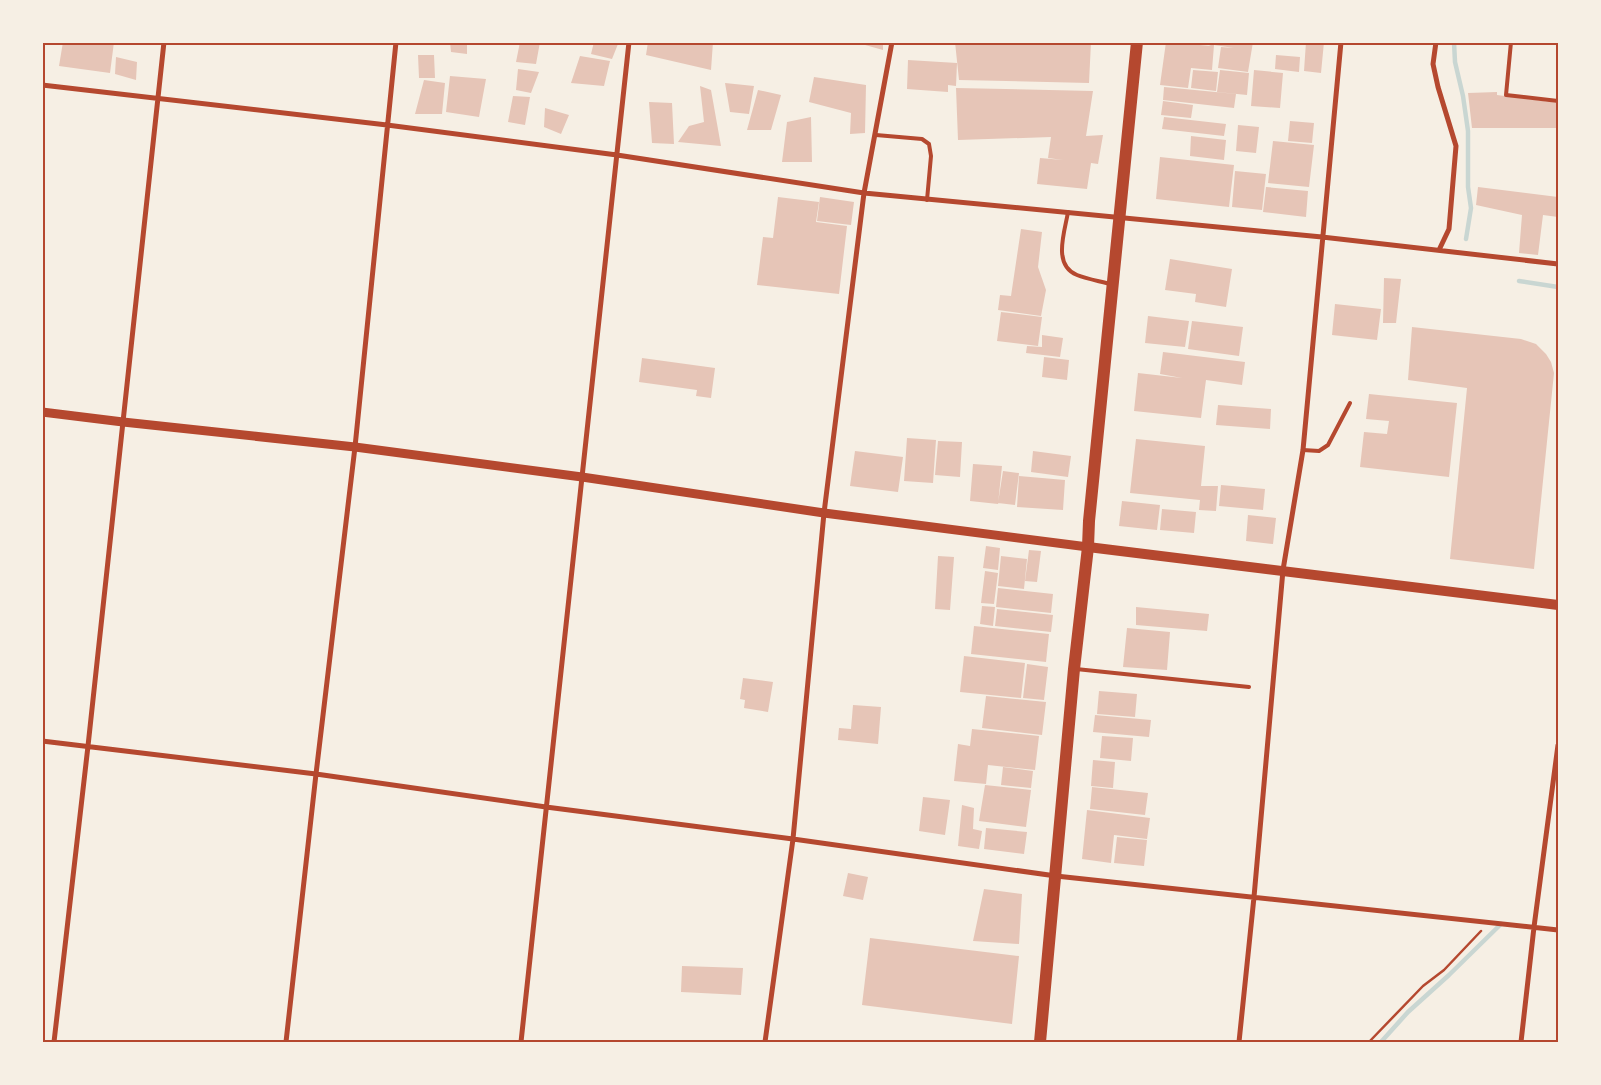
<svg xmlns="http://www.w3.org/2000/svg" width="1601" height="1085" viewBox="0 0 1601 1085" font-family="Barlow,sans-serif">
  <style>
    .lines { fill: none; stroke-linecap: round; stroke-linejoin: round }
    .stream { stroke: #c9d6d2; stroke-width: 4.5 }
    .building { fill: #e6c5b7 }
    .path { stroke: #b5482f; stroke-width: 2.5 }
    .service { stroke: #b5482f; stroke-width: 4 }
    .minor { stroke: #b5482f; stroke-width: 5 }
    .tertiary { stroke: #b5482f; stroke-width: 9 }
    .secondary { stroke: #b5482f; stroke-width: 10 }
    .primary { stroke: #b5482f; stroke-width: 12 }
    .neatline { fill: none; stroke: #b5482f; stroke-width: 2 }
  </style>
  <rect width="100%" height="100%" fill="#f6efe4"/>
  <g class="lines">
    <!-- stream -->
    <path class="stream" d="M1454,42L1455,62L1463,96L1468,131V187L1471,208L1466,239
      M1519,281L1558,287
      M1381,1042L1408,1012L1449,975L1501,924"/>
  </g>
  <!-- building -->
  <path class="building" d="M63,42H114L110,73L59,66Z
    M450,42H467V54L451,52Z
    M520,42H540L536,64L516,62Z
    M594,42H612L618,44L612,59L591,54Z
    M648,42H713L711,70L646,55Z
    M858,42H883V50L858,43Z
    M955,42H1091L1089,83L959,80Z
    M1166,42L1211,46L1202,42H1253L1248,72L1218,68L1221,47L1234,48L1214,45L1212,70L1191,68L1188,88L1160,85Z
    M1306,42H1324L1321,73L1304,71Z
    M418,55H434L435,78H419Z
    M1276,55L1300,57L1299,72L1275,69Z
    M580,56L610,61L604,86L571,83Z
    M116,57L137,62L136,80L115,74Z
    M908,60L957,63L956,86L948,85V92L907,89Z
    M518,69L539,72L531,93L516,90Z
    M1193,70L1218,72L1216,91L1191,88Z
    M1220,70L1249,73L1247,95L1217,92Z
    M1254,70L1283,73L1280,108L1251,106Z
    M450,76L486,79L479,117L446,112Z
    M814,77L866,85L865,133L850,134L851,113L809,102Z
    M424,80L445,83L442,114H415Z
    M725,83L754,86L749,114L730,112Z
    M700,86L711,90L721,146L678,142L689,126L704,122Z
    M1164,87L1236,94L1234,108L1163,100Z
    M956,88L1093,91L1086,136L1103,135L1098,164L1091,163L1087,189L1037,184L1040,158L1063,160L1048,158L1051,137L958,140Z
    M758,90L781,95L771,130H747Z
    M1497,92V95L1558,103V128H1472L1468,93Z
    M513,96L530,97L525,125L508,122Z
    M1163,101L1193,105L1191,118L1161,115Z
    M649,102L672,103L674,144L652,143Z
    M545,108L569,115L561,134L544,127Z
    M811,117L812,162H782L787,122Z
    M1164,117L1226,124L1224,136L1162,129Z
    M1290,121L1314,123L1312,143L1288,141Z
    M1238,125L1259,127L1256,153L1236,151Z
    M1191,136L1226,140L1224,160L1190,156Z
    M1273,141L1314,145L1309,187L1268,183Z
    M1160,157L1234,165L1229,207L1156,199Z
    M1235,171L1266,174L1262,210L1232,207Z
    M1266,187L1308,191L1306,217L1263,212Z
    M1478,187L1558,197V217L1543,215L1538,255L1519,253L1522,215L1476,205Z
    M778,197L819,202L816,222L847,226L839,294L757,285L763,237L773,238Z
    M820,197L854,202L851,225L817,221Z
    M1021,229L1042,232L1038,267L1046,290L1041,316L998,310L1000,295L1011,296Z
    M1170,259L1232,269L1226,307L1195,302L1196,294L1165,290Z
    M1384,278L1401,279L1396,323H1383Z
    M1335,304L1381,309L1377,340L1332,335Z
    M1001,312L1042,317L1038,346L997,341Z
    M1148,316L1189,321L1185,347L1145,343Z
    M1192,321L1243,327L1239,356L1188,349Z
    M1412,327L1521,339L1536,344L1546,354L1551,362L1554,373L1534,569L1450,559L1467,388L1408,380Z
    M1042,335L1063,338L1060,357L1026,353L1027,346L1042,347Z
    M1163,352L1245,362L1242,385L1206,380L1201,418L1134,411L1138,373L1182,378L1160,374Z
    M1044,357L1069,360L1067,380L1042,377Z
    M642,358L715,368L711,398L696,396L697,390L639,382Z
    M1369,394L1457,403L1449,477L1360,467L1364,432L1387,434L1389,421L1366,419Z
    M1218,405L1271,409L1270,429L1216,425Z
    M907,438L936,440L933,483L904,481Z
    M1136,439L1205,446L1201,486H1218L1216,511L1199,510L1200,500L1130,493Z
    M938,441L962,442L960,477L935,475Z
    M855,451L903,457L898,492L850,486Z
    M1033,451L1071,456L1068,477L1031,472Z
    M973,464L1002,466L998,504L970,501Z
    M1003,471L1019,473L1015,505L998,503Z
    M1019,476L1065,480L1063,510L1017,507Z
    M1221,485L1265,489L1263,510L1219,506Z
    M1122,501L1160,505L1157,530L1119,526Z
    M1162,509L1196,512L1194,533L1160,530Z
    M1248,515L1276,518L1273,544L1246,541Z
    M986,546L1000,548L998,570L983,568Z
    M1029,550L1041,551L1037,582L1025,581Z
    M938,556L954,557L950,610L935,609Z
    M1001,556L1027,559L1024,589L998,586Z
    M985,571L998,573L994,604L981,603Z
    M998,588L1053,594L1051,613L996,607Z
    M982,606L995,607L993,626L980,624Z
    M1136,607L1209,614L1207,631L1136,625Z
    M997,609L1053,615L1051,632L995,626Z
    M974,626L1049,634L1046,662L971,654Z
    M1127,628L1170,632L1167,670L1123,667Z
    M964,656L1025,663L1021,698L960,692Z
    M1027,664L1048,667L1044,700L1023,698Z
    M743,678L773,682L768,712L744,708L745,700L740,699Z
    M1099,691L1137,694L1135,717L1097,714Z
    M986,696L1046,702L1042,735L982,728Z
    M853,705L881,707L878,744L838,740L839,728L851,729Z
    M1095,715L1151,720L1149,737L1093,732Z
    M972,729L1039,736L1035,770L988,765L986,784L954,781L958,744L970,746Z
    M1102,736L1133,738L1131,761L1100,758Z
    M1093,760L1115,762L1113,788L1091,786Z
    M1003,767L1033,771L1031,788L1001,785Z
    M985,785L1031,790L1026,827L979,821Z
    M1092,787L1148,793L1145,815L1090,809Z
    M923,797L950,800L945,835L919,831Z
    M962,805L974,808L973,829L982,831L979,849L958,846Z
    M1087,810L1150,818L1147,839L1114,835L1111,863L1082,859Z
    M986,828L1027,832L1024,854L984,849Z
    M1117,837L1147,840L1144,866L1114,863Z
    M848,873L868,877L863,900L843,896Z
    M984,889L1022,894L1019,944L973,941Z
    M870,938L1019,956L1012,1024L862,1005Z
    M682,966L743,968L741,995L681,992Z"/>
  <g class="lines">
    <!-- path -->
    <path class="path" d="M1369,1042L1423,986L1444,970L1481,931"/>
    <!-- service -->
    <path class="service" d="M1511,42L1506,95L1558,101
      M876,135L922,139L929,144L931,156L927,200
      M1068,212C1065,231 1052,265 1077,275C1087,279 1099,281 1110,284
      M1303,450L1319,451L1328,445L1350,403
      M1076,669L1249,687"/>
    <!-- minor -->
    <path class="minor" d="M1436,42L1433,64L1438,87L1456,146L1449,229L1439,250
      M42,85L387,125L617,155L864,193L1322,237L1558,264
      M42,741L316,774L546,807L793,839L1056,876L1558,930
      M54,1042L88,746L164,42
      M286,1042L316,774L355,447L396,42
      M521,1042L629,42
      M765,1042L793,839L824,513L864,193L892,42
      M1239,1042L1254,897L1283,570L1303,450L1341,42
      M1521,1042L1534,927L1558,745"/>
    <!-- tertiary -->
    <path class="tertiary" d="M42,412L123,422L355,447L582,477L824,513L1088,547"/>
    <!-- secondary -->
    <path class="secondary" d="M1088,547L1558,605"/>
    <!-- primary -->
    <path class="primary" d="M1040,1042L1074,669L1088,547L1089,521L1137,42"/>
  </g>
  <!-- border -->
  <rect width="1601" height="1085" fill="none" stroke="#f6efe4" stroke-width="88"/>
  <rect x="44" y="44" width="1513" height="997" class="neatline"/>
</svg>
